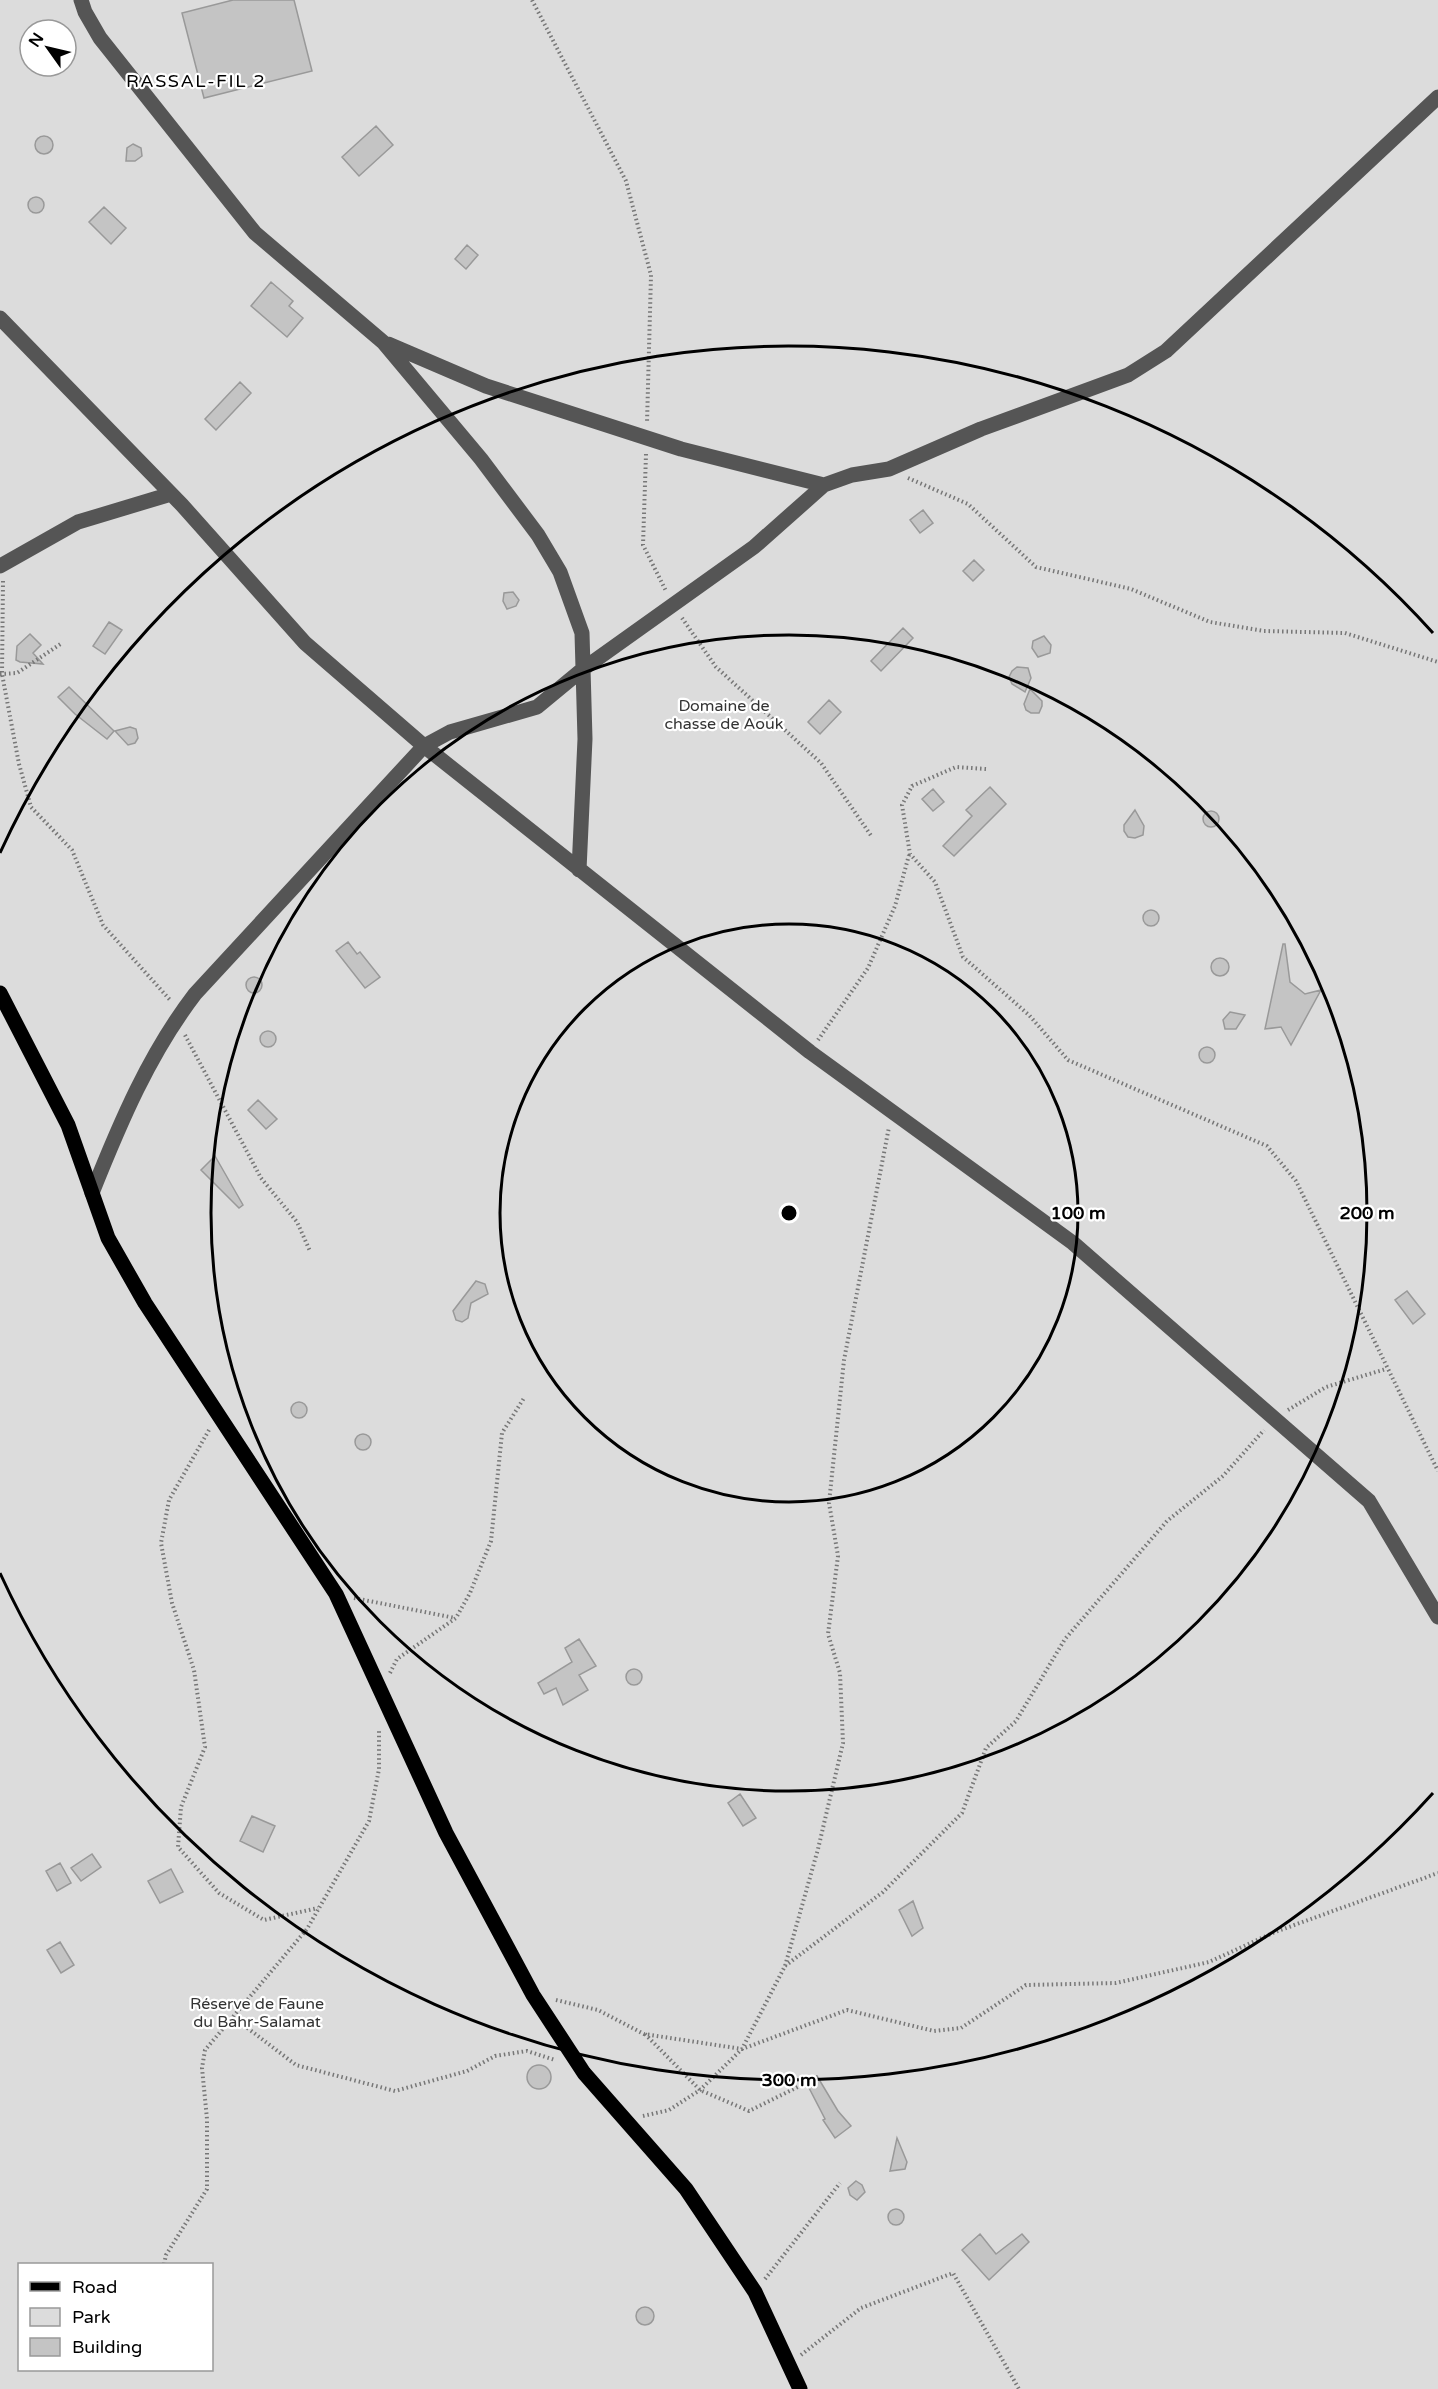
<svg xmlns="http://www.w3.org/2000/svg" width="1438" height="2389" viewBox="0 0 1438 2389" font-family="'Varela Round',sans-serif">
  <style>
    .green { fill: #dcdcdc; fill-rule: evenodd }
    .building { fill: #c4c4c4; stroke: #999; stroke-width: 1.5 }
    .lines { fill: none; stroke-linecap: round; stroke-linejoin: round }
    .major-casing { stroke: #dbdbdb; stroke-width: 16 }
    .path { stroke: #777; stroke-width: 4; stroke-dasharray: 1.5 3; stroke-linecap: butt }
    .minor { stroke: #555; stroke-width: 15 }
    .major { stroke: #000; stroke-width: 15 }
    .ring { fill: none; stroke: #000; stroke-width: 3 }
    .labels { text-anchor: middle; stroke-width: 4.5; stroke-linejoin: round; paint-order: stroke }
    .park-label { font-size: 16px; fill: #333; stroke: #fff }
    .neighbourhood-label { font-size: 18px; letter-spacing: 1.5px; fill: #000; stroke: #fff }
    .centre { fill: #000; stroke: #fff; stroke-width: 3 }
    .ring-label { font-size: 18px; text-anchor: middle; font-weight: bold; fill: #000; stroke: #fff; stroke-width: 4.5; stroke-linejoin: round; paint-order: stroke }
  </style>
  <rect width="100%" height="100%" fill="#fff"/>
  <!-- green -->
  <path class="green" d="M0,0H1438V2389H0ZM30,30H66V66H30ZM20,2264H212V2370H20Z"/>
  <!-- building -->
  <path class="building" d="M233,0H294L312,71L204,98L182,13Z
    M376,126L393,145L359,176L342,157Z
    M35 145a9 9 0 1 1 18 0a9 9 0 1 1-18 0Z
    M133,144L141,148L142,156L135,161H126L127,148Z
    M28 205a8 8 0 1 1 16 0a8 8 0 1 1-16 0Z
    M104,207L126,228L111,244L89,222Z
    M467,245L478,255L466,269L455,259Z
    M271,282L293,301L289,306L303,318L287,337L251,306Z
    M240,382L251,393L216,430L205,419Z
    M923,510L933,523L920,533L910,520Z
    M974,560L984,570L973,581L963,571Z
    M513,592L519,600L516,606L507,609L503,601L504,593Z
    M109,622L122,630L105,654L93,646Z
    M903,628L913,638L881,671L871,661Z
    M30,634L41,645L33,653L43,664L20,662L16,660L17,646Z
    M1044,636L1051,645L1050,653L1038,657L1032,648L1033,641Z
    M1017,667L1028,668L1031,678L1025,692L1012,684L1009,677L1012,671Z
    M69,687L114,731L107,739L75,714L58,697Z
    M1030,689L1042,701V706L1039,713H1031L1026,710L1024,704Z
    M829,700L841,712L820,734L808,722Z
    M130,727L136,729L138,738L135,743L128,745L115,731Z
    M990,787L1006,804L954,856L943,846L972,816L966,810Z
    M933,789L944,802L933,811L922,799Z
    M1135,810L1144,826L1143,835L1135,838L1128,837L1124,831V825Z
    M1203 819a8 8 0 1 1 16 0a8 8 0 1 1-16 0Z
    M1143 918a8 8 0 1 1 16 0a8 8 0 1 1-16 0Z
    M348,942L357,954L360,952L380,977L365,988L336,951Z
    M1283,944H1285L1290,982L1305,994L1321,990L1291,1045L1281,1027L1265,1029Z
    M1211 967a9 9 0 1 1 18 0a9 9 0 1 1-18 0Z
    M246 985a8 8 0 1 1 16 0a8 8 0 1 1-16 0Z
    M1230,1012L1245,1015L1236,1029H1225L1223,1020Z
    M260 1039a8 8 0 1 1 16 0a8 8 0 1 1-16 0Z
    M1199 1055a8 8 0 1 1 16 0a8 8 0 1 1-16 0Z
    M258,1100L277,1119L266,1129L248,1110Z
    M215,1156L243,1205L239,1208L201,1170Z
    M476,1281L485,1284L488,1294L471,1303L468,1318L462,1322L456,1320L453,1311Z
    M1407,1291L1425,1314L1413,1324L1395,1300Z
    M291 1410a8 8 0 1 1 16 0a8 8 0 1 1-16 0Z
    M355 1442a8 8 0 1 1 16 0a8 8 0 1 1-16 0Z
    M579,1639L596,1666L579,1675L588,1690L563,1705L556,1688L544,1694L538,1683L572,1662L565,1648Z
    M626 1677a8 8 0 1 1 16 0a8 8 0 1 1-16 0Z
    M740,1794L756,1818L743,1826L728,1803Z
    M252,1816L275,1826L263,1852L240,1841Z
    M92,1854L101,1867L81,1881L71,1868Z
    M60,1863L71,1883L57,1891L46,1871Z
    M171,1869L183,1892L160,1903L148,1881Z
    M913,1901L923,1928L912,1936L899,1910Z
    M60,1942L74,1965L61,1973L47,1950Z
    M527 2077a12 12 0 1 1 24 0a12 12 0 1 1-24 0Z
    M817,2076L838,2111L851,2126L835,2138L823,2120L825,2119L806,2082Z
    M897,2138L907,2162L905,2169L890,2171Z
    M856,2181L862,2185L865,2192L857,2200L850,2195L848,2188Z
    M888 2217a8 8 0 1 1 16 0a8 8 0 1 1-16 0Z
    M980,2234L996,2254L1022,2234L1029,2242L989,2280L962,2250Z
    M636 2316a9 9 0 1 1 18 0a9 9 0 1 1-18 0Z"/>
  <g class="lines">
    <!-- major casing -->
    <g class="major-casing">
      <path id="major" d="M0,993L68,1125L108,1238L145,1303L336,1594L446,1833L533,1995L584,2073L686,2189L755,2292L800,2389"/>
    </g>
    <!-- path -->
    <path class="path" d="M532,0L626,181L651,275L647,423
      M646,454L643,545L666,591
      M908,478L968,504L1036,567L1131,589L1210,622L1264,631L1345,633L1438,662
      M3,581L2,674L19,764L31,807L72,850L103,925L171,1001
      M682,618L716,667L821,763L872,837
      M0,674L17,673L62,643
      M986,769L956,767L912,786L902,805L910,854L935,882L963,957L1029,1015L1068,1060L1267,1146L1296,1181L1438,1471
      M185,1035L261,1178L297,1222L310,1251
      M818,1040L868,968L895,906L909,855
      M1288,1410L1326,1387L1386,1369
      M209,1430L169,1500L161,1543L172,1603L194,1670L205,1747L181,1807L178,1847L219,1893L264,1920L318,1908
      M354,1598L455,1618
      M390,1673L397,1659L456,1618L470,1593L491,1541L502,1433L524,1398
      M785,1966L883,1892L962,1813L986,1748L1016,1721L1065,1639L1167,1521L1223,1476L1264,1430
      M556,2000L598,2010L644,2034L742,2049L847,2010L934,2031L961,2028L1026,1985L1116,1983L1209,1962L1275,1932L1438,1873
      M233,2017L296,2065L395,2091L467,2071L495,2056L527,2051L555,2060
      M645,2034L700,2090L749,2111L820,2076
      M643,2116L669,2110L700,2090L742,2049L785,1966L818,1849L843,1743L840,1673L828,1634L838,1556L829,1503L844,1360L889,1127
      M164,2264L166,2255L207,2189V2119L202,2068L205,2050L307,1929L369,1821L379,1769V1729
      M765,2279L840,2183
      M801,2355L861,2308L953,2273L1019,2389"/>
    <!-- minor -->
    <path class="minor" d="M81,0L85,12L100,38L255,233L383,342L481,459L538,535L560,572L582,633L585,739L579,870
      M0,318L182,505L305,643L424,746L810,1052L1073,1243L1369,1501L1438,1617
      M388,344L486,386L681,449L824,485
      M0,566L78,522L171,494
      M92,1193C120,1123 149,1054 195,994L424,746L450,732L537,707L583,669L754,547L824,485L852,475L889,469L981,429L1128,375L1166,351L1438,97"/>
    <!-- major -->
    <use href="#major" class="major"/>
  </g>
  <!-- distance rings -->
  <g class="ring">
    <circle cx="789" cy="1213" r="289"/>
    <circle cx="789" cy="1213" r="578"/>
    <path d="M1433 1793A867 867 0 0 1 0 1573M0 853A867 867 0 0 1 1433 633"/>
  </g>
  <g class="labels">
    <!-- park labels -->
    <g class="park-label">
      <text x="724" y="711">Domaine de<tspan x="724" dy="18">chasse de Aouk</tspan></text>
      <text x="257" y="2009">Réserve de Faune<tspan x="257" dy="18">du Bahr-Salamat</tspan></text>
    </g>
    <!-- neighbourhood labels -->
    <g class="neighbourhood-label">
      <text x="196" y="87">RASSAL-FIL 2</text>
    </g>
  </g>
  <circle cx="789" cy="1213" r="9" class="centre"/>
  <g class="ring-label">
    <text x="1078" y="1219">100 m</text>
    <text x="1367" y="1219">200 m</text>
    <text x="789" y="2086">300 m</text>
  </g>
  <!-- legend -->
  <rect x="18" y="2263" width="195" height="108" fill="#ffffff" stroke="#999999" stroke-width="1.5"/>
  <rect x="30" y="2282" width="30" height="9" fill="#000000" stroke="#999999" stroke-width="1.5"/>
  <text x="72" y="2293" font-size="18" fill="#000000">Road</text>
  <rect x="30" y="2308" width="30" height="18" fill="#dcdcdc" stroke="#999999" stroke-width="1.5"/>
  <text x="72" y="2323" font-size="18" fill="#000000">Park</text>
  <rect x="30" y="2338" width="30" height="18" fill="#c4c4c4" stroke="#999999" stroke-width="1.5"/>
  <text x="72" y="2353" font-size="18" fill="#000000">Building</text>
  <!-- north arrow -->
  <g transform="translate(48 48) rotate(304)"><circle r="28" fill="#ffffff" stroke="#999999" stroke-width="1.5"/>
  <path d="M0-4.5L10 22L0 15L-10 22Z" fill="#000000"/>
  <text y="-9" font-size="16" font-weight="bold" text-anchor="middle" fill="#000000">N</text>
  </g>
</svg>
